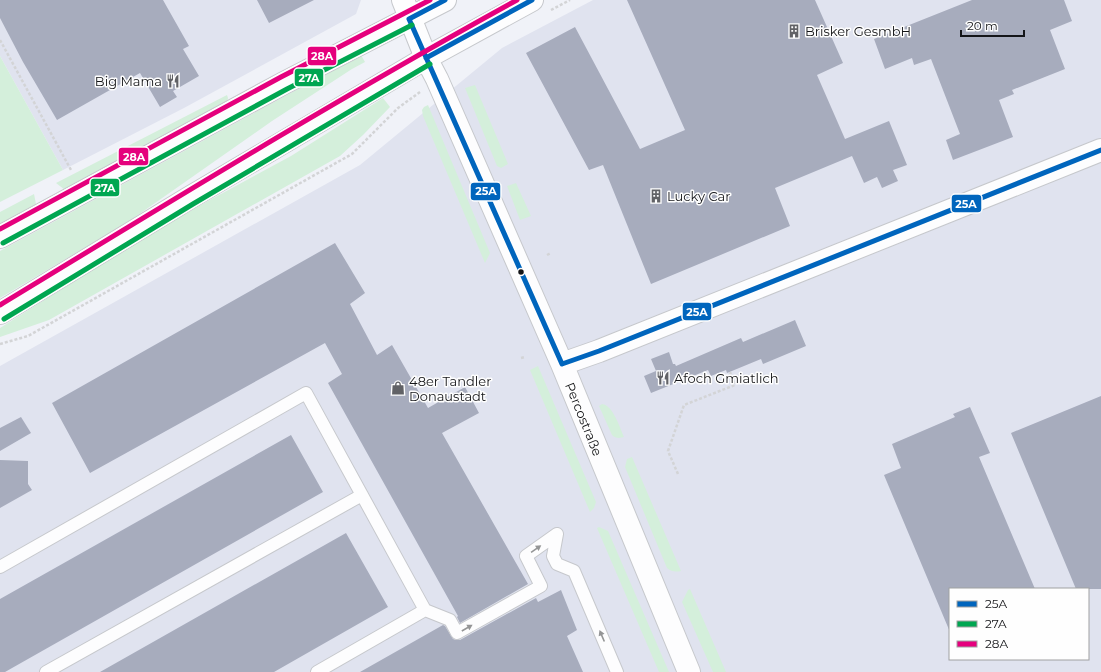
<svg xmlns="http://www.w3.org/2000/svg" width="1101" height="672" viewBox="0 0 1101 672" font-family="Montserrat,sans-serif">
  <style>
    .built { fill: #e0e3ef; fill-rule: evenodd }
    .green { fill: #d4efdb }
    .building { fill: #a7acbd }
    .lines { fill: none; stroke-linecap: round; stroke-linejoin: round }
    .lane-casing { stroke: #c6c8cc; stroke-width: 14 }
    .street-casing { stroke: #c6c8cc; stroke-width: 24 }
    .primary-casing { stroke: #c6c8cc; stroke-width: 24 }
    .path { stroke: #d3d4d6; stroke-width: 2.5; stroke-dasharray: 3 2; stroke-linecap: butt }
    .lane { stroke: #fdfdfe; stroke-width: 12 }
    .street { stroke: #fdfdfe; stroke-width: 22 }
    .primary { stroke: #fdfdfe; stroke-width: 22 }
    .bus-1-casing { stroke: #fefefe; stroke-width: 8 }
    .bus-2-casing { stroke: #fefefe; stroke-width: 8 }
    .bus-3-casing { stroke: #fefefe; stroke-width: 8 }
    .bus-1 { stroke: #0065bd; stroke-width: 5 }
    .bus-2 { stroke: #00a651; stroke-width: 5 }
    .bus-3 { stroke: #e5007d; stroke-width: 5 }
    .oneway { fill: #949596 }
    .bus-dot { fill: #141518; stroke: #fefefe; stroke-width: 1.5 }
    .labels { text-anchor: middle; stroke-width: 3; stroke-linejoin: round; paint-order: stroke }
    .poi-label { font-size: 13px; fill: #141518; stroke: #fefefe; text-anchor: start }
    .street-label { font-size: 13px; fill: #141518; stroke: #fefefe }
    .line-badge { stroke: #fefefe; stroke-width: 1.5 }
    .badge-label { font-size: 11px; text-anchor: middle; font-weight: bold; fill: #fff }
  </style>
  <rect width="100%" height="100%" fill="#f0f2f8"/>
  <!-- built -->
  <path class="built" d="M0,0H361L356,14L184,108L63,170L0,56Z
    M593,0H1101V672H0V366L360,165L502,48ZM950,589H1088V659H950Z"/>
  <!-- green -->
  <path class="green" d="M361,55L365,62L352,69L272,121L128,222L0,298V251Z
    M0,56L63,170L0,202Z
    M475,85L508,164L501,168L497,166L465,88Z
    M227,95L228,98L227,103L65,190L56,183Z
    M383,98L390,107L363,135L340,156L49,320L0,337V328L143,238L208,201L291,156Z
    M428,105L490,253L485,263L423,116L422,110L424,107Z
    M516,183L531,216L520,220L507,186Z
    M34,194L36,204L34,207L0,225V212Z
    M538,366L596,502L594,508L590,512L530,370Z
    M602,404C613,405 620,428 624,437C620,438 616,439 612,435L599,406Z
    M632,457L681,571C675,572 672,572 667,568L625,467L627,459Z
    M599,527L608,531L669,672H659L597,528Z
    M690,589L726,672H713L682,602L688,590Z"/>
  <!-- building -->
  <path class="building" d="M0,0H163L189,46L183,49L199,76L173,91L177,97L160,107L140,73L57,120L23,62L0,18Z
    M257,0H314L269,23Z
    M627,0H815L843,63L817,75L845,139L889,121L907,165L893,170L898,181L882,188L877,177L864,183L852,156L775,188L790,226L651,284L603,165L589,170L526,53L575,27L640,149L685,130Z
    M972,0H1064L1072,21L1050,30L1065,69L1012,90L1014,94L999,100L1013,137L953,160L946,140L960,134L931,59L914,65L912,58L885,69L874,39Z
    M335,243L365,293L350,304L377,355L392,345L428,408L465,387L479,413L442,433L528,584L460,623L457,617L458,616L328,383L342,374L325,343L90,473L52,403Z
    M795,320L806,346L763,364L761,359L727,373L726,370L711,376L708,370L651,393L644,376L656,371L651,359L669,352L673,364H675L676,366L741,338L743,342Z
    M1101,396V589H1076L1011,433Z
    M970,407L990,453L979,457L1035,589H950V632L884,475L901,468L892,444L955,417L953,414Z
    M21,417L31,433L0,451V428Z
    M291,435L323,492L5,672H0V599Z
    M0,460L28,461V484L32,490L0,508Z
    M346,533L388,607L274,672H100Z
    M561,590L577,630L567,636L583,672H360L443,625L445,626L453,639L456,640H460L536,598L538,602Z"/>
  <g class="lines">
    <!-- lane casing -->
    <g class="lane-casing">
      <path id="lane" d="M557,534L553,556L557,564L574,571L617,672
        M0,567L306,393L425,610L450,620L457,633L541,586L526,556L557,534
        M46,672L362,495
        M317,672L425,610"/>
    </g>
    <!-- street casing -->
    <g class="street-casing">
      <path id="street" d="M403,0L426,58L437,79L562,364L689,672
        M562,364L599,351L1101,150"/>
    </g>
    <!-- primary casing -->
    <g class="primary-casing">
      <path id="primary" d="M0,237L284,83L445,0
        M0,313L189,198L426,58L532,0"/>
    </g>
    <!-- path -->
    <path class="path" d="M551,10L570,0
      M0,40L71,170
      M547,255L551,253
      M0,344L28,336L352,154L398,108L420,92
      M521,358L525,357
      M678,474L668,451L684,405L735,385L730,372"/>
    <!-- lane -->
    <use href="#lane" class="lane"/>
    <!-- street -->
    <use href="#street" class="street"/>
    <!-- primary -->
    <use href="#primary" class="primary"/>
    <!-- bus-1 casing -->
    <g class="bus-1-casing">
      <path id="bus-1" d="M409,19L562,364
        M409,19L445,0
        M426,58L532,0
        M562,364L599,351L1101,150"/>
    </g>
    <!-- bus-2 casing -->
    <g class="bus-2-casing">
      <path id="bus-2" d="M3,243L287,89L412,25
        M4,319L193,204L430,64"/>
    </g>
    <!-- bus-3 casing -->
    <g class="bus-3-casing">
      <path id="bus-3" d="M0,229L281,77L430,0
        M0,305C171,201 342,96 517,0"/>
    </g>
    <!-- bus-1 -->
    <use href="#bus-1" class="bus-1"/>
    <!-- bus-2 -->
    <use href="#bus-2" class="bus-2"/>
    <!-- bus-3 -->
    <use href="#bus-3" class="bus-3"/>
  </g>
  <!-- one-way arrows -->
  <defs><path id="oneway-solid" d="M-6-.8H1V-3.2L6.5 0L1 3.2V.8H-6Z"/></defs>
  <g class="oneway">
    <use href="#oneway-solid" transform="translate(536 549) rotate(-35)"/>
    <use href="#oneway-solid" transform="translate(467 628) rotate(-30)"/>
    <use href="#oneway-solid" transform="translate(602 636) rotate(-113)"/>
  </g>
  <!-- icons -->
  <defs>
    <g id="building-bare" transform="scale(1.08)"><path d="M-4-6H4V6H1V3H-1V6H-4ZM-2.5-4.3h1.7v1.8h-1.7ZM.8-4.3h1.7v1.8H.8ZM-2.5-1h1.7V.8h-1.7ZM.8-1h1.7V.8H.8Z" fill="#616266" stroke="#fefefe" stroke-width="2.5" paint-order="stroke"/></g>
    <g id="restaurant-bare" transform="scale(1.08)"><path d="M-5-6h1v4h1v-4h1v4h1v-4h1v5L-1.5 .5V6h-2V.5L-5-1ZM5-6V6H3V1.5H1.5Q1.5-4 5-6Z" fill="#616266" stroke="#fefefe" stroke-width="2.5" paint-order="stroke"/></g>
    <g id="shop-bare" transform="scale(1.08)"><path d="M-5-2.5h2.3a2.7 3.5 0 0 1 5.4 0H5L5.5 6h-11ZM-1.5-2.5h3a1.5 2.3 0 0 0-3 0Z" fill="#616266" stroke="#fefefe" stroke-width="2.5" paint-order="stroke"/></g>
  </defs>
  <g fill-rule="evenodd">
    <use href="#building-bare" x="794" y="31"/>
    <use href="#restaurant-bare" x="173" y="81"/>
    <use href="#building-bare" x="656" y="196"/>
    <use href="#restaurant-bare" x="663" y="378"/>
    <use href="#shop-bare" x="398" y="388"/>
  </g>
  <!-- markers -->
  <circle class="bus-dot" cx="521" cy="272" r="3.5"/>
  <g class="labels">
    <!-- poi labels -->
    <g class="poi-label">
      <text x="805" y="36">Brisker GesmbH</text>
      <text x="162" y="86" text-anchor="end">Big Mama</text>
      <text x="667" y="201">Lucky Car</text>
      <text x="674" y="383">Afoch Gmiatlich</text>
      <text x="409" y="386">48er Tandler<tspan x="409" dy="15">Donaustadt</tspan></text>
    </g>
    <!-- street labels -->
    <g class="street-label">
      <text transform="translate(584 419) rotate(68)" y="5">Percostraße</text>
    </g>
  </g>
  <g class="line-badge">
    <rect x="307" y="46" width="30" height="20" rx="4" fill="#e5007d"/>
    <rect x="294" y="68" width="30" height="19" rx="4" fill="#00a651"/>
    <rect x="118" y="147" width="31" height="19" rx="4" fill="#e5007d"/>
    <rect x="90" y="178" width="30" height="19" rx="4" fill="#00a651"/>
    <rect x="470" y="182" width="31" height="19" rx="4" fill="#0065bd"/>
    <rect x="951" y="194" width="31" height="19" rx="4" fill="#0065bd"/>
    <rect x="682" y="302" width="30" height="19" rx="4" fill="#0065bd"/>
  </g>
  <g class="badge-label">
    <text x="322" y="60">28A</text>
    <text x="309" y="82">27A</text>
    <text x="134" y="161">28A</text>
    <text x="105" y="192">27A</text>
    <text x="486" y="195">25A</text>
    <text x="966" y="208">25A</text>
    <text x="697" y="316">25A</text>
  </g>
  <!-- legend -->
  <rect x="949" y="588" width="140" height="72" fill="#fefefe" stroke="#a0a1a2"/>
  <rect x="957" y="601" width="20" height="6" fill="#0065bd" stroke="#a0a1a2"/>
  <text x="985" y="608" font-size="12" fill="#141518">25A</text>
  <rect x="957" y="621" width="20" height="6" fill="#00a651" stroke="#a0a1a2"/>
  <text x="985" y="628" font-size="12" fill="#141518">27A</text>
  <rect x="957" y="641" width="20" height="6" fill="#e5007d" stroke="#a0a1a2"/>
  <text x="985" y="648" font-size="12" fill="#141518">28A</text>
  <!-- scale -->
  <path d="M961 30v6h63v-6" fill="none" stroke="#141518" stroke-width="2"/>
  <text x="967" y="30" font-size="12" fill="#141518" stroke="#fefefe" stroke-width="3" paint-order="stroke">20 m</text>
</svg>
